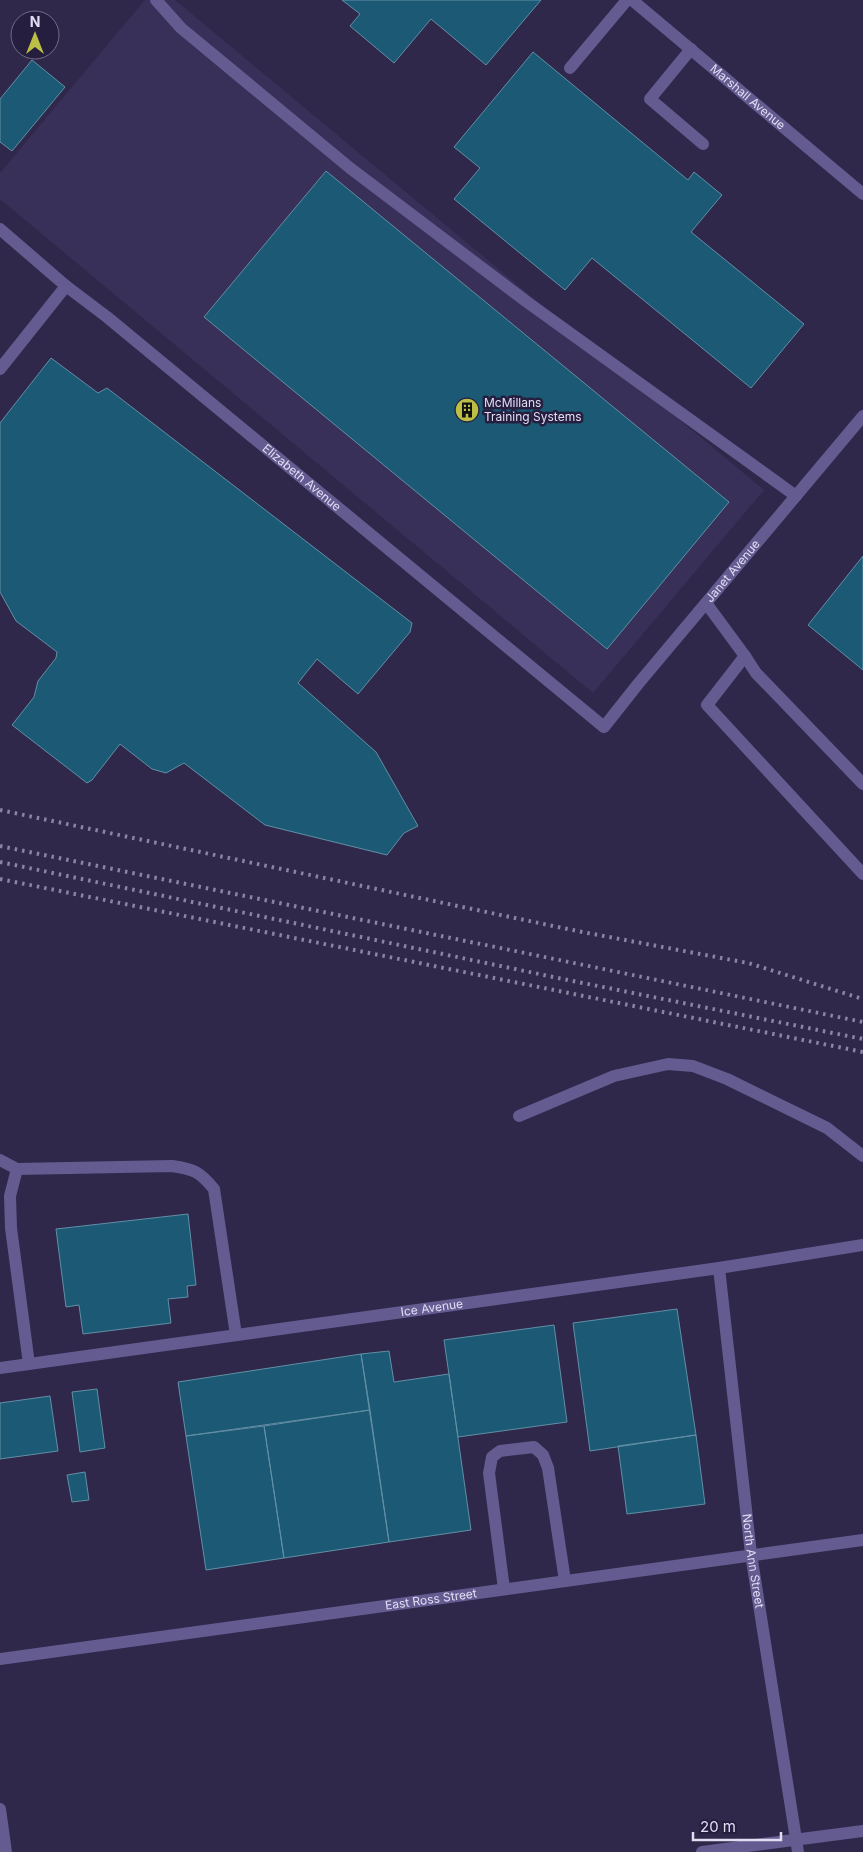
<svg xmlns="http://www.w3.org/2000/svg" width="863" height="1852" viewBox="0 0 863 1852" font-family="Inter,sans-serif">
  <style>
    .built { fill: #393059 }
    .building { fill: #1c5974; stroke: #628fa6 }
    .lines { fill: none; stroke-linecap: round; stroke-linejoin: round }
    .minor { stroke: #645b90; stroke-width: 12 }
    .rail { stroke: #8a85a1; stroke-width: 4; stroke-dasharray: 2.5 5; stroke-linecap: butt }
    .labels { text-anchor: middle; stroke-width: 5; stroke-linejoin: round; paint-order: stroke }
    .street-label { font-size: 12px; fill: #e1def4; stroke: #251e3f }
    .poi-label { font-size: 12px; fill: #e1def4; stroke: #251e3f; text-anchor: start }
  </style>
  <rect width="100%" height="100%" fill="#2f284a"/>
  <!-- built -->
  <path class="built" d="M145,0H175L764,490L593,693L0,199V173Z"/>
  <!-- building -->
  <path class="building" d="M342,0H541L486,65L431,19L394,63L350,26L360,14Z
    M533,52L688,180L694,172L722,195L691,232L804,324L751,388L592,258L565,290L454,199L480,168L454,147Z
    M32,60L65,87L12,151L0,142V99Z
    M326,171L729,502L607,649L204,317Z
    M51,358L98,393L107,388L412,623L410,632L358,694L317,659L298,683L376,752L418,826L404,833L387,855L265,825L184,763L166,773L152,769L120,744L92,780L87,783L12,725L34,697L38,681L56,658L57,652L16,621L0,592V423Z
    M863,556V670L808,625Z
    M188,1214L196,1285L187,1286L188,1297L168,1299L171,1323L83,1334L79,1305L66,1307L56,1229Z
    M677,1309L696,1435L590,1451L573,1323Z
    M554,1325L567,1422L458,1437L444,1340Z
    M389,1351L394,1382L449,1374L471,1530L389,1542L361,1354Z
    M361,1354L370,1410L186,1436L178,1382Z
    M97,1389L105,1448L80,1452L72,1392Z
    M50,1396L58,1451L0,1459V1403Z
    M370,1410L389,1542L284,1558L264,1426Z
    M264,1426L284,1558L206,1570L186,1436Z
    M696,1435L705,1504L627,1514L618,1446Z
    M85,1472L89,1500L72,1502L67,1475Z"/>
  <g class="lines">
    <!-- minor -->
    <g class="minor">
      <path d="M156,0L181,28L350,168L527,302L796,496"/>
      <path id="s1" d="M632,0L863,194"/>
      <path d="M691,49L650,99L703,144"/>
      <path d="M570,68L627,0"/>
      <path id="s2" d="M0,229L66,286L107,317L604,727L638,684L863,416"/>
      <path d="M0,369L66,286"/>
      <path d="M706,603L745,656L756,673L863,784"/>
      <path d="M745,656L707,705L863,874"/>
      <path d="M519,1116L614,1076L668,1064L693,1066L727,1079L827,1128L863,1156"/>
      <path d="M0,1160L17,1169L172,1166C194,1169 200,1172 214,1189L236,1335"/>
      <path d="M17,1169L10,1196L11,1228L29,1364"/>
      <path id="s3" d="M719,1268L751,1554L798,1852"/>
      <path id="s4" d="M0,1368L719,1268L863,1245"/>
      <path d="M504,1589L489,1473L492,1457L500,1451L534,1447L543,1455L548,1468L565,1581"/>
      <path id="s5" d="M0,1659L863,1540"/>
      <path d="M0,1809L6,1852"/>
      <path d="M702,1852L863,1831"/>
    </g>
    <!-- rail -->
    <path class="rail" d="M0,810L577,931L748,963L863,999
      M0,846L863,1022
      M0,862L563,979L863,1039
      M0,879L863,1052"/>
  </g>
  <!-- icons -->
  <defs>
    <g id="building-disc" transform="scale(1.25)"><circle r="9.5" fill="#bbc045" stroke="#251e3f"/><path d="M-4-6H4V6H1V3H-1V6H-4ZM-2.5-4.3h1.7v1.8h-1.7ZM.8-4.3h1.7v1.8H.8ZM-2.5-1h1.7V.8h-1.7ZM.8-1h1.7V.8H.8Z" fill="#111"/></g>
  </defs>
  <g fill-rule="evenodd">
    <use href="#building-disc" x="467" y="410"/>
  </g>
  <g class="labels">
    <!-- street labels -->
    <g class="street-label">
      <text dy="4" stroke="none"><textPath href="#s1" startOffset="151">Marshall Avenue</textPath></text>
      <text dy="4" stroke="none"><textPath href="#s2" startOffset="391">Elizabeth Avenue</textPath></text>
      <text dy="4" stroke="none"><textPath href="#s2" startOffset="985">Janet Avenue</textPath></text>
      <text dy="4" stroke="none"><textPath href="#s4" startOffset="436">Ice Avenue</textPath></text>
      <text dy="4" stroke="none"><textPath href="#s3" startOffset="295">North Ann Street</textPath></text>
      <text dy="4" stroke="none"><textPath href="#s5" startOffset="435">East Ross Street</textPath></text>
    </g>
    <!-- poi labels -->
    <g class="poi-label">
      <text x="484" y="407">McMillans<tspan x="484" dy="14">Training Systems</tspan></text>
    </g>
  </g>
  <!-- north arrow -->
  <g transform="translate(35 35)"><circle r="24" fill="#251e3f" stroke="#706b87"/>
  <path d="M0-4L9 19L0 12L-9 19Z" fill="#bbc045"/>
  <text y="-8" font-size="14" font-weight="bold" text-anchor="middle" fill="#e1def4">N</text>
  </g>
  <!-- scale -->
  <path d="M693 1832v8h88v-8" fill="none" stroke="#e1def4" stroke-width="2.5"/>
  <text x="700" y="1832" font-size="15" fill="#e1def4" stroke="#251e3f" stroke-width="4" paint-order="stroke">20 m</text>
</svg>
